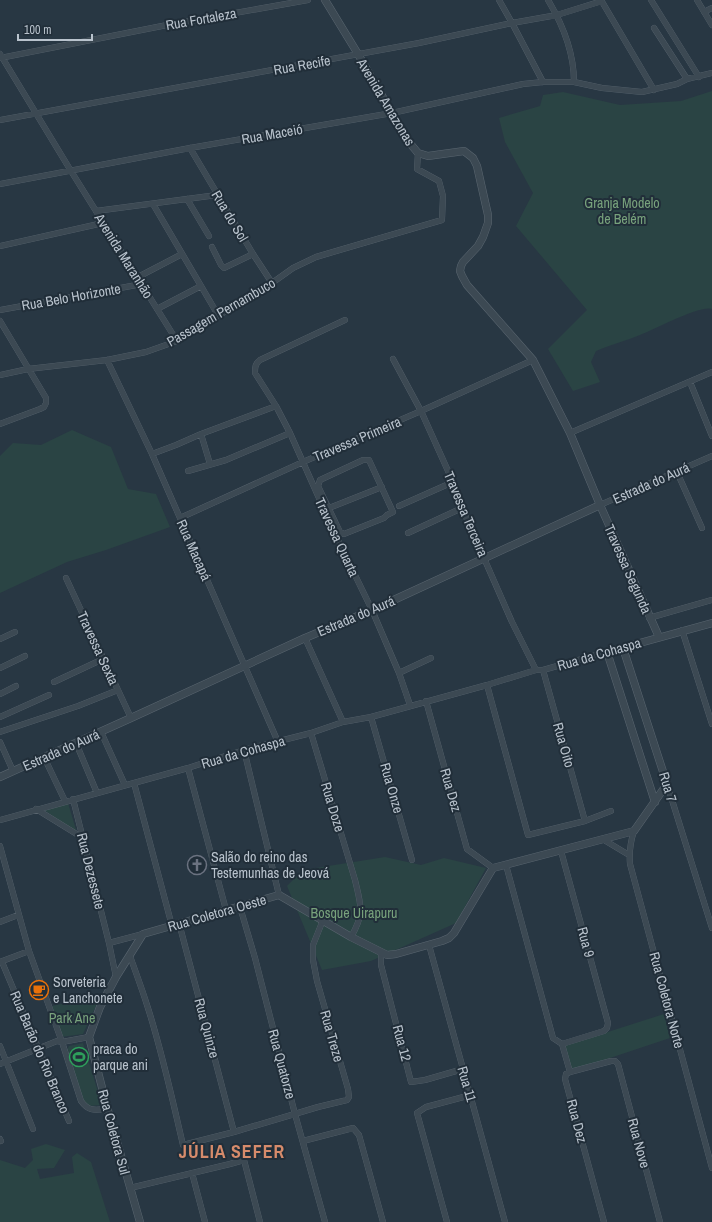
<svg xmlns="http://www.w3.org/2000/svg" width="712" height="1222" viewBox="0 0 712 1222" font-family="'Archivo Narrow',sans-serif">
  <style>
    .green { fill: #2a4444 }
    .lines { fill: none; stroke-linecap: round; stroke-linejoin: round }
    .minor-casing { stroke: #5a6670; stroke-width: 6 }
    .tertiary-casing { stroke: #5a6670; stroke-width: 8 }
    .minor { stroke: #3c4953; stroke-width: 5.5 }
    .tertiary { stroke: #3c4953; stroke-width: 7 }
    .labels { text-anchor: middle; stroke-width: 4; stroke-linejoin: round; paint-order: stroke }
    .street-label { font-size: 14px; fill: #b9c3cd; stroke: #212e39 }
    .park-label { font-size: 14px; fill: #78a27c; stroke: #212e39 }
    .poi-label { font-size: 14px; fill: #b9c3cd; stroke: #212e39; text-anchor: start }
    .district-label { font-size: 18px; font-weight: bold; letter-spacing: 1px; fill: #d68b6b; stroke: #212e39 }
  </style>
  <rect width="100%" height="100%" fill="#283743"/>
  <!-- green -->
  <path class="green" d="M712,91V309C699,305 654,330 640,335C625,341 610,345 596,351L591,362L600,382L573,391L548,349L587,310L516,226L533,193L505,142L499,118L540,106L543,95L563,92L620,105L681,101Z
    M72,430L111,447L128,489L156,494L170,527L106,550L67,562L0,593V456L13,443L41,445Z
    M68,803L77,833L44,810Z
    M385,857L421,865L444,858L486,868L456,923L371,961L322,970L287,886L303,870Z
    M101,995L83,1034L61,1037L52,1006Z
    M664,1014L670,1038L571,1071L564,1046Z
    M83,1043L102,1105L88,1106L84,1101L67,1050L69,1046Z
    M46,1144L65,1150L54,1168L37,1169L40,1179L74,1173L72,1157L77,1153L91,1162L110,1222H0V1160L25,1168L33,1160L31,1149Z"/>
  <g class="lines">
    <!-- minor casing -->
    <g class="minor-casing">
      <path id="minor" d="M499,0L512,23L543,82
        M548,0C563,25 574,53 574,82
        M601,0L654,90
        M651,0L699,77
        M697,0L712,25
        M704,12L712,8
        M654,28L687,79
        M0,54L71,171L177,341
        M0,58L162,26L308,0
        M0,120L419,43L512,23L557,15L602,1
        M190,148L253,254L272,283
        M0,184L190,148L392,113L523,84L543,82H574L602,88L642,92L677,84L687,79L712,73
        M187,199L209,236
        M153,204L218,315
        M96,211L217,195
        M0,246L103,223
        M212,247L221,265L224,268L253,254
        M138,277L182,254
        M157,309L201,286
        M0,310L142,284
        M345,320L260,360C255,364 255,367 255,373L276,406L290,433L335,534L372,610L399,673L410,705
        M0,321L46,398V403L44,407L40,409L0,424
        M393,359L421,411L453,482L462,508L512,622L536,670
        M107,360L152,454L278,742
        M0,375L28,369L107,360L146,352L177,341L272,283L293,268L316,257L442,220L443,196L439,181L417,169L418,153
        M690,382L712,436
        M570,433L712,372
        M201,434L210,464
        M152,454L176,445L201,434L276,406
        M363,460H369L393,512L387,515L384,518L344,534L340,532L318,486L320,480Z
        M188,471L226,460L290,433
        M677,472L702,528
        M600,505L712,456
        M399,506L453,482
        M329,508L382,487
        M180,518L303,462L421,411L533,360
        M408,533L462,508
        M66,578L131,718
        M649,618L712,600
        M682,630L712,724
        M305,638L343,722
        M0,639L15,632
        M0,668L25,656
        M543,670L585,821
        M399,673L431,658
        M54,682L103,659
        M487,685L528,835L585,821L611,811
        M0,694L16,686
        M426,701L467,849L493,868
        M0,717L49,695
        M371,717L412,860
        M0,732L78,706L118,690
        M101,732L125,785
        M311,733L355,880C361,906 365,913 351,937
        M0,742L13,771
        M76,743L97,793
        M244,750L279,895
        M44,757L65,801
        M188,768L226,910
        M134,783L172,926
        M667,784L712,928
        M73,799L109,943L116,977
        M36,809L83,838
        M0,820L188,768L244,750L311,733L343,722L371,717L487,685L536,670H543L607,652
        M634,831C630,843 629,852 630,864L712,1168
        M604,840L629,855
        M0,846L29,951L62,1042L81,1101C89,1112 95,1110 107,1109
        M561,851L608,1023L607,1028L604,1031L562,1044
        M506,865L553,1038L562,1044
        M240,907L255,958L295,1114L325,1222
        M0,922L18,915
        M179,923L234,1132
        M109,943L143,934
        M429,945L505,1222
        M381,952V965L411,1082L425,1080L463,1069
        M130,956C136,973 142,989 147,1005C162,1051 172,1098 183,1145L234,1132L318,1107L347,1100L349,1097L348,1089L317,981L313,960V945L323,920
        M0,962L29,951
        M2,962L69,1121
        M562,1044L570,1072
        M0,1046L33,1129
        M0,1064L57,1041L62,1042L89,1037
        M0,1139L1,1141
        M303,1141L353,1128L359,1135L383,1222
        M192,1173L205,1222
        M130,1188L230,1164L244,1160L260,1222
        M447,1222L417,1113L426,1107L471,1095
        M604,1222L565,1079L566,1074L570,1072L611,1061H615L618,1064L660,1222"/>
    </g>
    <!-- tertiary casing -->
    <g class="tertiary-casing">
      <path id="tertiary" d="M325,0L358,54L408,141L418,153L428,156L464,151L473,158L477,166L488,215V223L483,237L478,246L463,262L461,266L460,271L462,276L467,285L533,360L570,433L600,505L659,637
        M0,777L131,718L305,638L372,610L600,505
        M655,802L607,652L712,623
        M140,1222L107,1107L89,1037L100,1007L116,977L143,934L279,895L351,937L387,955L396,954L442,941L449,938L454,933L493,868L634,831L667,784L623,648"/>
    </g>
    <!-- minor -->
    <use href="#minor" class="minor"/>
    <!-- tertiary -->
    <use href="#tertiary" class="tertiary"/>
  </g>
  <!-- icons -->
  <defs>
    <g id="church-ring" transform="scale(1)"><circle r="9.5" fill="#212e39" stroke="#6b7280" stroke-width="1.5"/><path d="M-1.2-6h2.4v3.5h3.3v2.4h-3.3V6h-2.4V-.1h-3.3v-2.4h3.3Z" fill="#6b7280"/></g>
    <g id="cafe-ring" transform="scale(1)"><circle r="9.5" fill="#212e39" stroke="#e8710a" stroke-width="1.5"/><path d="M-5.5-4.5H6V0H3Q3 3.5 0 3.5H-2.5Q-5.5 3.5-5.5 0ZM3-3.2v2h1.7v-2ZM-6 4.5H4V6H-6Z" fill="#e8710a"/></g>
    <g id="stadium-ring" transform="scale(1)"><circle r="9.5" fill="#212e39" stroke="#2e9e5b" stroke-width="1.5"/><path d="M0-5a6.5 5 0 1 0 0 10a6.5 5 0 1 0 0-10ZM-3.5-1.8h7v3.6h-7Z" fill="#2e9e5b"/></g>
  </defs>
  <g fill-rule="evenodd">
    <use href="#church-ring" x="197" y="865"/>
    <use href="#cafe-ring" x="39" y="990"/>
    <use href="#stadium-ring" x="79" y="1057"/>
  </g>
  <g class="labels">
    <!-- street labels -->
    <g class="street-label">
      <text transform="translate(201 19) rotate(-10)" y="5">Rua Fortaleza</text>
      <text transform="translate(302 65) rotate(-10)" y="5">Rua Recife</text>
      <text transform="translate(386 102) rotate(59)" y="5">Avenida Amazonas</text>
      <text transform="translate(272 134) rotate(-10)" y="5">Rua Maceió</text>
      <text transform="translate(230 216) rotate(59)" y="5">Rua do Sol</text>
      <text transform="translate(124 256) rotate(58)" y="5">Avenida Maranhão</text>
      <text transform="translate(71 297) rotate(-10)" y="5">Rua Belo Horizonte</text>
      <text transform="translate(221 312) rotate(-30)" y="5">Passagem Pernambuco</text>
      <text transform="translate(357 439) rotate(-23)" y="5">Travessa Primeira</text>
      <text transform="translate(651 483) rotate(-24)" y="5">Estrada do Aurá</text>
      <text transform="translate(466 514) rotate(67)" y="5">Travessa Terceira</text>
      <text transform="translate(337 537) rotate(65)" y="5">Travessa Quarta</text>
      <text transform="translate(194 550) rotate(66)" y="5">Rua Macapá</text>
      <text transform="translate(628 569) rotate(66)" y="5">Travessa Segunda</text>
      <text transform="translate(356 616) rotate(-23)" y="5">Estrada do Aurá</text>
      <text transform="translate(98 648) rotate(65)" y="5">Travessa Sexta</text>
      <text transform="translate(599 654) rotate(-16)" y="5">Rua da Cohaspa</text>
      <text transform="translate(564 745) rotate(74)" y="5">Rua Oito</text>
      <text transform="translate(61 750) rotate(-24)" y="5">Estrada do Aurá</text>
      <text transform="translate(243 752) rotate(-16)" y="5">Rua da Cohaspa</text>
      <text transform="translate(668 787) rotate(73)" y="5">Rua 7</text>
      <text transform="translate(392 788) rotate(74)" y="5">Rua Onze</text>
      <text transform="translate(451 790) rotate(74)" y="5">Rua Dez</text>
      <text transform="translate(333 807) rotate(73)" y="5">Rua Doze</text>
      <text transform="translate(91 871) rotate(76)" y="5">Rua Dezessete</text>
      <text transform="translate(217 913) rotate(-16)" y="5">Rua Coletora Oeste</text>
      <text transform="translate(586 942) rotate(75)" y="5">Rua 9</text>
      <text transform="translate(667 1000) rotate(75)" y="5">Rua Coletora Norte</text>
      <text transform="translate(207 1028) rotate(75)" y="5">Rua Quinze</text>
      <text transform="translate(332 1036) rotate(74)" y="5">Rua Treze</text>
      <text transform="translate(402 1043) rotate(75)" y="5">Rua 12</text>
      <text transform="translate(40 1052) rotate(67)" y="5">Rua Barão do Rio Branco</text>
      <text transform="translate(282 1064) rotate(75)" y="5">Rua Quatorze</text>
      <text transform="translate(467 1084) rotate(74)" y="5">Rua 11</text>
      <text transform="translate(577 1121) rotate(75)" y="5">Rua Dez</text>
      <text transform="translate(114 1132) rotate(75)" y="5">Rua Coletora Sul</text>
      <text transform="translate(639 1143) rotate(75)" y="5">Rua Nove</text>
    </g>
    <!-- park labels -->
    <g class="park-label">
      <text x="622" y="208">Granja Modelo<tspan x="622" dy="16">de Belém</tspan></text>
      <text x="354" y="918">Bosque Uirapuru</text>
      <text x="72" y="1023">Park Ane</text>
    </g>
    <!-- poi labels -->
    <g class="poi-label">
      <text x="211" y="862">Salão do reino das<tspan x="211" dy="16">Testemunhas de Jeová</tspan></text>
      <text x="53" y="987">Sorveteria<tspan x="53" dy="16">e Lanchonete</tspan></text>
      <text x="93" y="1054">praca do<tspan x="93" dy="16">parque ani</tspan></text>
    </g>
    <!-- district labels -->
    <g class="district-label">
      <text x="232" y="1158">JÚLIA SEFER</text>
    </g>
  </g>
  <!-- scale -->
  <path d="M18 34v6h74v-6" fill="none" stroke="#b9c3cd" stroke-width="2"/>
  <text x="24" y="34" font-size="12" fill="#b9c3cd" stroke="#212e39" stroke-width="3" paint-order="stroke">100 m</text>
</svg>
